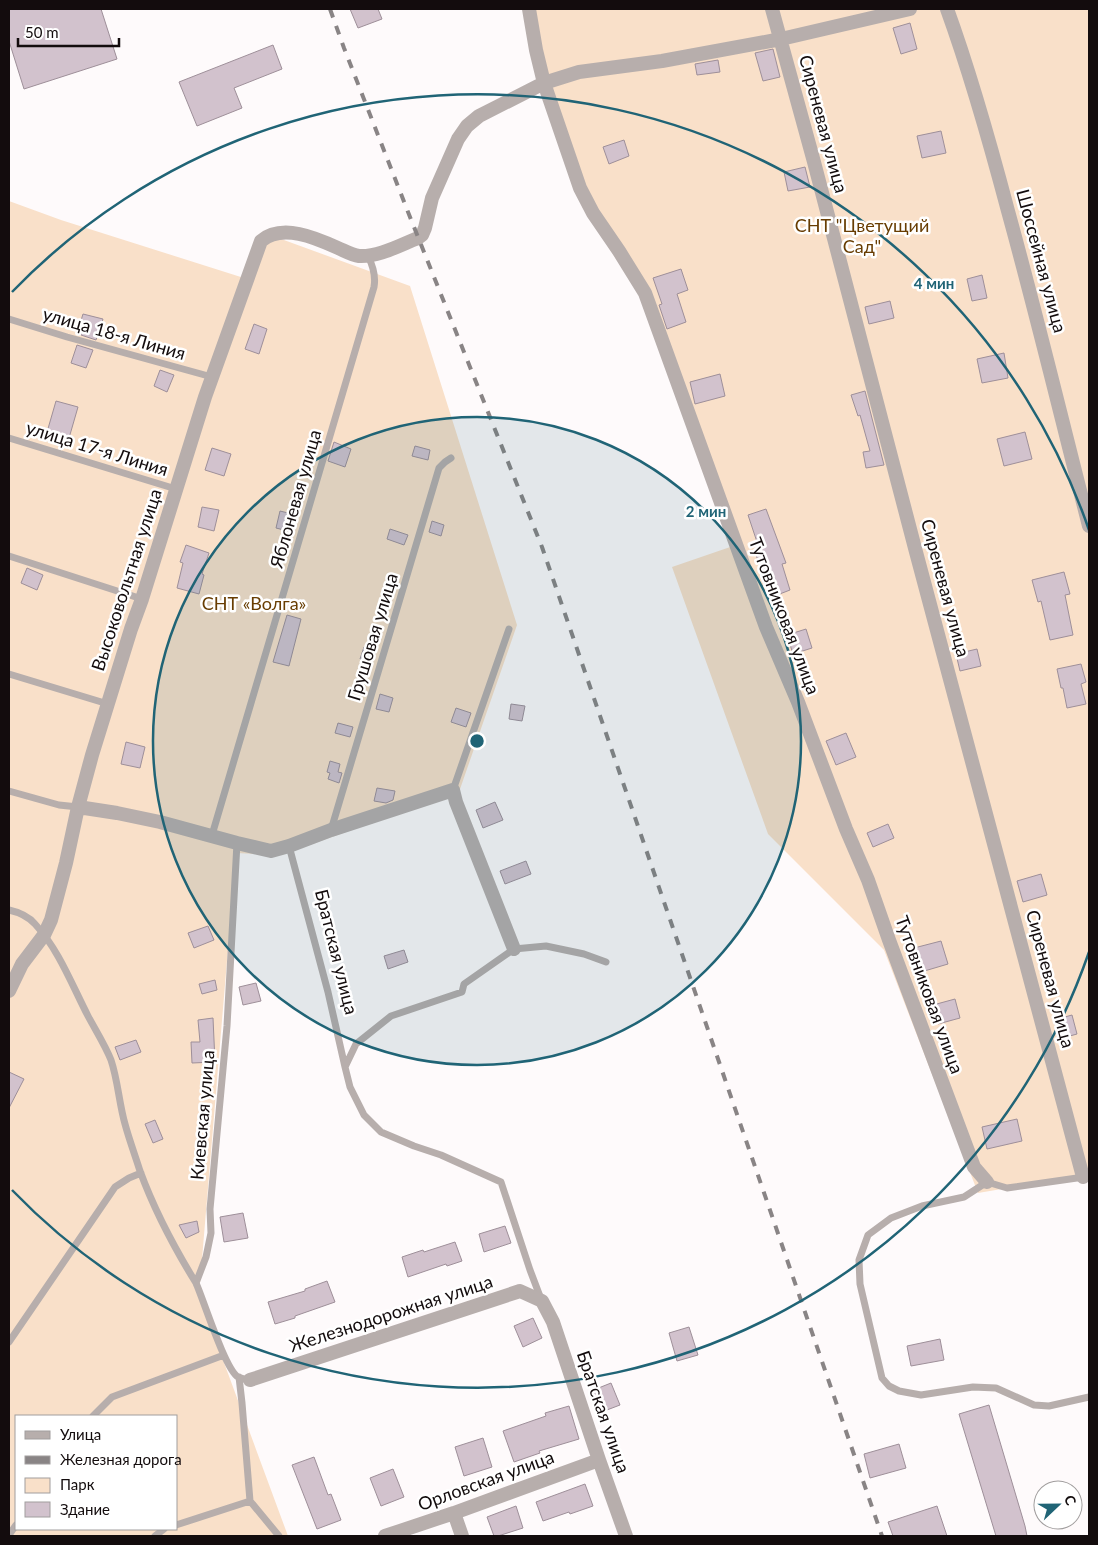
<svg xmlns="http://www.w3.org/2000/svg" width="1098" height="1545" viewBox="0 0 1098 1545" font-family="Lato,sans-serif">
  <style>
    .green { fill: #f9e0c9; fill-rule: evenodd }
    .building { fill: #d2c2cd; stroke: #9e8f99 }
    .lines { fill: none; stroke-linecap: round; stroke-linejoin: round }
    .service { stroke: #b7aeac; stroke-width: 7 }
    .minor { stroke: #b7aeac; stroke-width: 14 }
    .rail { stroke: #898485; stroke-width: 4; stroke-dasharray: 9 9; stroke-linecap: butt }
    .ring { fill: none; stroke: #206476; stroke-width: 2.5 }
    .labels { text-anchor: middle; stroke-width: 5; stroke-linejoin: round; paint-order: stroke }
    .street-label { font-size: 18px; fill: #130c0d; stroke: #fff }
    .park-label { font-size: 18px; fill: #683d02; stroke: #fff }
    .centre { fill: #206476; stroke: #fff; stroke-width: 2.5 }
    .ring-label { font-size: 15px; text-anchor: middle; font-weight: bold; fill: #206476; stroke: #fff; stroke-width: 5; stroke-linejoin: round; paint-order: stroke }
  </style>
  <rect width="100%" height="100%" fill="#fefafb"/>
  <!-- green -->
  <path class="green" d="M526,9H1089V1174L978,1193L884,950L768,834L672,567L736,545L643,300L583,208Z
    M9,201L61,220L244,278L262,232L410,286L517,625L459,792L281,855L236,853L199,1295L288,1536H9ZM16,1416H176V1529H16Z"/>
  <!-- building -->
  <path class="building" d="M9,9H101L117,59L24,89L9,41Z
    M350,9H378L382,19L358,28Z
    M910,23L917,49L901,54L893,28Z
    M273,45L282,69L234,88L242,108L197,126L179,82Z
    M773,49L780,77L763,81L755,53Z
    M718,60L720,72L697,75L695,64Z
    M941,131L946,153L922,158L917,136Z
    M624,140L629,156L609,164L603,147Z
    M805,167L810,187L788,191L784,172Z
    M681,269L688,290L677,294L686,322L667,329L659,305L662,304L653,278Z
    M982,275L987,298L972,301L967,279Z
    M890,301L894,318L869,324L865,307Z
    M83,314L103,319L96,340L81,335L82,331L78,330Z
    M254,324L267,329L259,354L245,349Z
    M77,345L93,350L86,368L71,363Z
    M1004,353L1008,378L982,383L977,359Z
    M160,370L174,375L167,392L154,386Z
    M720,374L725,396L695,404L690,382Z
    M865,391L884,465L866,468L863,452L870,451L860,415L858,416L851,395Z
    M56,401L78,407L67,445L45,439Z
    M1025,432L1032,459L1004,466L997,439Z
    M334,442L351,449L345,467L328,461Z
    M415,446L430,450L428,460L412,456Z
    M212,448L231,454L224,476L205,470Z
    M202,507L219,510L214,531L198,527Z
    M766,509L786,563L782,564L790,590L772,597L754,550L759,548L748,515Z
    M280,511L296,515L292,532L276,528Z
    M432,521L444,525L441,536L429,532Z
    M390,529L408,535L404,545L387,539Z
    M186,545L209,553L202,574L204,575L199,594L177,588L183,563L180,562Z
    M27,568L43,575L37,590L21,583Z
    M1064,572L1070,594L1065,595L1073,635L1050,640L1041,601L1038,602L1032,580Z
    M287,615L301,619L289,666L273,662Z
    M806,629L812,648L793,654L787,635Z
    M364,647L376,651L372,663L360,659Z
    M977,649L981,666L960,671L956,654Z
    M1081,664L1086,682L1081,684L1086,704L1067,708L1063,688H1061L1057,669Z
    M380,694L393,698L389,712L376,709Z
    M511,704L525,706L522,721L509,719Z
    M456,708L471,713L466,727L451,722Z
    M338,723L353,727L350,737L335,733Z
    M846,733L856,757L836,765L826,741Z
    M126,742L145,747L140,768L121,764Z
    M330,761L340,764L338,772L342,773L339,783L328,779L330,773L327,772Z
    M377,788L395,791L393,800L386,803L374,801Z
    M495,802L503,820L483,828L476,810Z
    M888,824L894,838L873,847L867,833Z
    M526,861L531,874L505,884L500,871Z
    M1041,874L1047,895L1023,902L1017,881Z
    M208,926L214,940L194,948L188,933Z
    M941,941L948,964L921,972L914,948Z
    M404,950L408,962L388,969L384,956Z
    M215,980L217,990L202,994L199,984Z
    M256,983L261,1001L243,1005L239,987Z
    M955,999L960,1018L938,1024L933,1005Z
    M1072,1015L1077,1034L1059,1039L1054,1020Z
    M213,1018L215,1062L192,1063L191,1042H200L198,1020Z
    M136,1040L141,1052L120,1060L115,1047Z
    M9,1072L24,1079L9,1108Z
    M1017,1119L1022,1141L987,1149L982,1127Z
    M155,1120L163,1139L153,1143L145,1124Z
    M243,1213L248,1238L224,1242L220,1217Z
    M197,1221L199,1232L186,1238L179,1225Z
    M505,1226L511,1243L484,1252L479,1234Z
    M455,1242L462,1261L447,1266L446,1264L408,1277L402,1257L423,1250L424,1252Z
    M327,1281L335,1302L295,1316V1318L275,1324L268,1302L305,1291V1289Z
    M533,1318L542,1338L523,1347L514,1326Z
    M689,1327L698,1355L677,1361L669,1333Z
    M940,1339L944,1360L911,1366L907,1346Z
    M611,1383L620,1405L599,1413L591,1391Z
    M989,1405L1025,1526L1027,1536H996L959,1414Z
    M569,1406L579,1439L539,1451L540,1453L514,1462L503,1431L546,1416L545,1413Z
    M483,1438L492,1467L464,1476L455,1447Z
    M899,1444L906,1468L870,1478L864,1454Z
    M314,1457L328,1495L331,1494L341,1520L317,1529L292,1465Z
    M393,1469L404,1497L381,1506L370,1478Z
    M585,1484L593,1506L570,1514L569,1512L543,1521L536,1502Z
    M516,1506L523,1528L498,1536H494L487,1517Z
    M937,1506L947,1536H893L888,1522Z"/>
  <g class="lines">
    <!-- service -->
    <path class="service" d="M9,319L67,337L212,377
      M9,438L176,489
      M9,556L142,599
      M9,674L108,704
      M453,790L509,629
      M9,791L59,805L78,807
      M331,830L439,468L445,462L451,458
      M212,835L374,287C376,276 373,266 368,256
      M237,843L227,1026L210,1209L211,1233L206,1257L196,1283C204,1301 225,1369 238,1377C241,1379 247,1379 250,1380
      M289,846L328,992L345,1067
      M9,910C18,912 28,916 35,924C59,950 72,985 88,1016C96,1031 105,1045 111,1060C118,1081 119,1103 125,1124C129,1139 135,1155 140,1171C154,1209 175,1249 196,1283
      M1084,1177L1007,1188L987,1182L964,1197L922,1206L891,1218L868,1235L859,1260L860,1284L882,1378L889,1386L899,1391L921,1395L973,1387L996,1388L1034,1405L1049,1406L1089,1397
      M541,1299L530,1270L501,1182L441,1155L414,1146L381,1132L364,1115L350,1087L345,1067L356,1044L391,1016L462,992L464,984L514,949L546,946L584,954L606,962
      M9,1342L115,1187L129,1178L141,1173
      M239,1377L242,1403L250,1501L279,1536
      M93,1416L112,1397L224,1355
      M176,1525L250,1501
      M9,1535L16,1525
      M155,1536L164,1529"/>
    <!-- minor -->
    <path class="minor" d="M529,9L536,50L544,83L580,188L593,213L619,251L645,293L766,627L798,702L846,829L868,880L889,940L974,1167L987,1182
      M772,9L814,162L916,552L1083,1177
      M947,9C971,75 990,143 1008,211C1037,316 1062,421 1089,526
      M78,807L117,813L160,822L237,843L271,851L289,846L331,830L453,790L456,802L514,949
      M9,991L22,964L44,935L51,920L66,863L78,807L92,755L131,629L142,599L205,397L261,241C282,223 316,238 338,248C345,251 352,255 359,256C379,257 400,245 418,238L422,235L425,228L432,198L458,139L467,126L479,116L544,83L579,72L662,61L781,39L910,9
      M250,1380L520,1291L542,1301L553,1322L599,1460L626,1536
      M454,1513L462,1536
      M385,1536L454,1513L599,1460"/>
    <!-- rail -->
    <path class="rail" d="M330,9L344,48L410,217L542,547L882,1536"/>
  </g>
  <!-- distance rings -->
  <circle cx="477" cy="741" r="324" fill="#206476" fill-opacity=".12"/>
  <g class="ring">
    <circle cx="477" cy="741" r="324"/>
    <path d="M1089 952A647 647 0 0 1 12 1190M12 292A647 647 0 0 1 1089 530"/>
  </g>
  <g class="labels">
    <!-- street labels -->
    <g class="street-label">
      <text transform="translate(823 124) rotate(75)" y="6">Сиреневая улица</text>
      <text transform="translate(1041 261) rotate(75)" y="6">Шоссейная улица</text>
      <text transform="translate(114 334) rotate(16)" y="6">улица 18-я Линия</text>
      <text transform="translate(97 449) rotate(17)" y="6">улица 17-я Линия</text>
      <text transform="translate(296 499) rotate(-74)" y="6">Яблоневая улица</text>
      <text transform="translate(127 580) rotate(-72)" y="6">Высоковольтная улица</text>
      <text transform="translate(945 588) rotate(75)" y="6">Сиреневая улица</text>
      <text transform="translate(784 616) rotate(69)" y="6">Тутовниковая улица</text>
      <text transform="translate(373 637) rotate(-73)" y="6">Грушовая улица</text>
      <text transform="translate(336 952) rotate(76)" y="6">Братская улица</text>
      <text transform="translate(1050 979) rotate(75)" y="6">Сиреневая улица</text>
      <text transform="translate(929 995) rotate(70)" y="6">Тутовниковая улица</text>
      <text transform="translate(203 1115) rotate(-85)" y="6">Киевская улица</text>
      <text transform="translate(391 1314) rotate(-18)" y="6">Железнодорожная улица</text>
      <text transform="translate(603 1412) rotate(71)" y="6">Братская улица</text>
      <text transform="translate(486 1481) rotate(-20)" y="6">Орловская улица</text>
    </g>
    <!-- park labels -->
    <g class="park-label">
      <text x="862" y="232">СНТ "Цветущий<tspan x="862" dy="21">Сад"</tspan></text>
      <text x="254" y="610">СНТ «Волга»</text>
    </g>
  </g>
  <circle cx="477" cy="741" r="8" class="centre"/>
  <g class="ring-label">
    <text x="934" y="289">4 мин</text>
    <text x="706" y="517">2 мин</text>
  </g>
  <!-- border -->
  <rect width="1098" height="1545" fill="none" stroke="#130c0d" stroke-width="20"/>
  <!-- legend -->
  <rect x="15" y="1415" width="162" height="115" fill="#ffffff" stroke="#a19e9e"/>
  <rect x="25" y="1431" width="25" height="8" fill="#b7aeac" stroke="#a19e9e"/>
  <text x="60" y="1440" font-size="15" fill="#130c0d">Улица</text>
  <rect x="25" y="1456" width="25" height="8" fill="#898485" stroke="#a19e9e"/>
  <text x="60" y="1465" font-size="15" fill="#130c0d">Железная дорога</text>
  <rect x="25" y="1478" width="25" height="15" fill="#f9e0c9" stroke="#a19e9e"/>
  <text x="60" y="1490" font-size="15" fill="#130c0d">Парк</text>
  <rect x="25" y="1502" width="25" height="15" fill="#d2c2cd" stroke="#a19e9e"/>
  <text x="60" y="1515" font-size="15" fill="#130c0d">Здание</text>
  <!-- north arrow -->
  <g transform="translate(1058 1505) rotate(68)"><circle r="24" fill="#ffffff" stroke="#a19e9e"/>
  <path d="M0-4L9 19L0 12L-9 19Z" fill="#206476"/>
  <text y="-8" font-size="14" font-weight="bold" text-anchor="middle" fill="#130c0d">С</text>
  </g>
  <!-- scale -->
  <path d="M18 38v8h101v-8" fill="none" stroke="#130c0d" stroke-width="2.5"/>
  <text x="25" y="38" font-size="15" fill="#130c0d" stroke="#ffffff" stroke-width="4" paint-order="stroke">50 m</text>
</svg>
